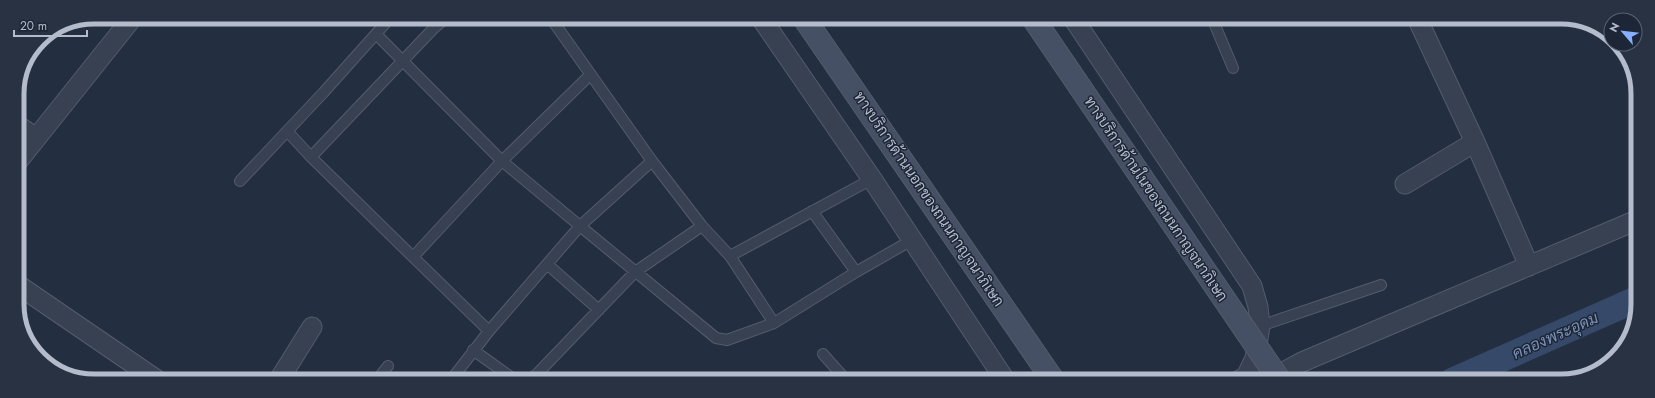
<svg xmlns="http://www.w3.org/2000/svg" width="1655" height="398" viewBox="0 0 1655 398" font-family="Jost,Sarabun,sans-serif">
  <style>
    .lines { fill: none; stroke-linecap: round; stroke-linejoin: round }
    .canal { stroke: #364969; stroke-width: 26 }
    .service-casing { stroke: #535c6b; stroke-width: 12 }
    .minor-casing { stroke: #535c6b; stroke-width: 21 }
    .secondary-casing { stroke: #535c6b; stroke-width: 24 }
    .service { stroke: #384151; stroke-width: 10 }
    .minor { stroke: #384151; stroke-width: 19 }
    .secondary { stroke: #455064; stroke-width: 22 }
    .secondary-bridge-casing { stroke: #535c6b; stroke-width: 24; stroke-linecap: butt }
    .secondary-bridge { stroke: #455064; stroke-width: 22 }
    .labels { text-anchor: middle; stroke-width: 3; stroke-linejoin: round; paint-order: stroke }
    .street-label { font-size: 15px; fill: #b4bccb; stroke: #1d2636 }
    .water-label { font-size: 16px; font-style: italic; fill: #7a90b5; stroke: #1d2636 }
    .rim { fill: none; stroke: #b4bccb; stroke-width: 5 }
  </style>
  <rect width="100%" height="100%" fill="#232f41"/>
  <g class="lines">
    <!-- canal -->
    <path class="canal" d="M1452,381L1637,299"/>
    <!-- service casing -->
    <g class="service-casing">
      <path id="service" d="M550,17L652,161L702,226L730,256L774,323
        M1212,18L1233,68
        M376,34L502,161L580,226L489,331L451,380
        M287,131L311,157L413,257L502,161L590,75
        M311,157L433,29L447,17
        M652,161L580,226L716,338L727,340L774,323L856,272L912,240
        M240,181L323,93L391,17
        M812,211L856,272
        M730,256L872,179
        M413,257L489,331
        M547,264L599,310
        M1260,326L1381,285
        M473,350L515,380
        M823,354L846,380
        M377,380L388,366
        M529,380L537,374L635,272L702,226"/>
    </g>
    <!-- minor casing -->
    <g class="minor-casing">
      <path id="minor" d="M761,18L872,179L1005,380
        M1073,18L1252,286L1258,307L1260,326L1255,358L1246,377L1238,381
        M17,125L36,138
        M1475,142L1529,266
        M18,161L133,17
        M1405,184L1475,142L1417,18
        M18,285L157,380
        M279,380L312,327
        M1267,381L1302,362L1637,220"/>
    </g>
    <!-- secondary casing -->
    <g class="secondary-casing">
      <path id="secondary" d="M804,18L1053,380"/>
    </g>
    <!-- service -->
    <use href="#service" class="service"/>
    <!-- minor -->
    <use href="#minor" class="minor"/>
    <!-- secondary -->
    <use href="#secondary" class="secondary"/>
    <!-- secondary-bridge casing -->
    <g class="secondary-bridge-casing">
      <path id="secondary-bridge" d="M1033,18L1280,381"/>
    </g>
    <!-- secondary-bridge -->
    <use href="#secondary-bridge" class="secondary-bridge"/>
  </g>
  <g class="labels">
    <!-- street labels -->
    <g class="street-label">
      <text transform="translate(929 199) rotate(56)" y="5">ทางบริการด้านนอกของถนนกาญจนาภิเษก</text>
      <text transform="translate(1156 199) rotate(56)" y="5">ทางบริการด้านในของถนนกาญจนาภิเษก</text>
    </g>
    <!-- water labels -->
    <g class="water-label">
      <text transform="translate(1555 335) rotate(-24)" y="6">คลองพระอุดม</text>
    </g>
  </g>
  <!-- crop -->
  <path d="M0 0H1655V398H0ZM94 24H1561A70 70 0 0 1 1631 94V304A70 70 0 0 1 1561 374H94A70 70 0 0 1 24 304V94A70 70 0 0 1 94 24Z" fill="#293242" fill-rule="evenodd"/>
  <path class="rim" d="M94 24H1561A70 70 0 0 1 1631 94V304A70 70 0 0 1 1561 374H94A70 70 0 0 1 24 304V94A70 70 0 0 1 94 24Z"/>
  <!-- north arrow -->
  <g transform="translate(1623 32) rotate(298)"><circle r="19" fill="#1d2636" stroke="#596272"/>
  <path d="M0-3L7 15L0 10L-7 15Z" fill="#86afff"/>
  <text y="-6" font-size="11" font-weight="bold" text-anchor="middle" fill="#b4bccb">N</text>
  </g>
  <!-- scale -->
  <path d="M14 30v6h73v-6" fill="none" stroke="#b4bccb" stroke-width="2"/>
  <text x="20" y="30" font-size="12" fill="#b4bccb" stroke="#1d2636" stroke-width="3" paint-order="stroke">20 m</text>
</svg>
